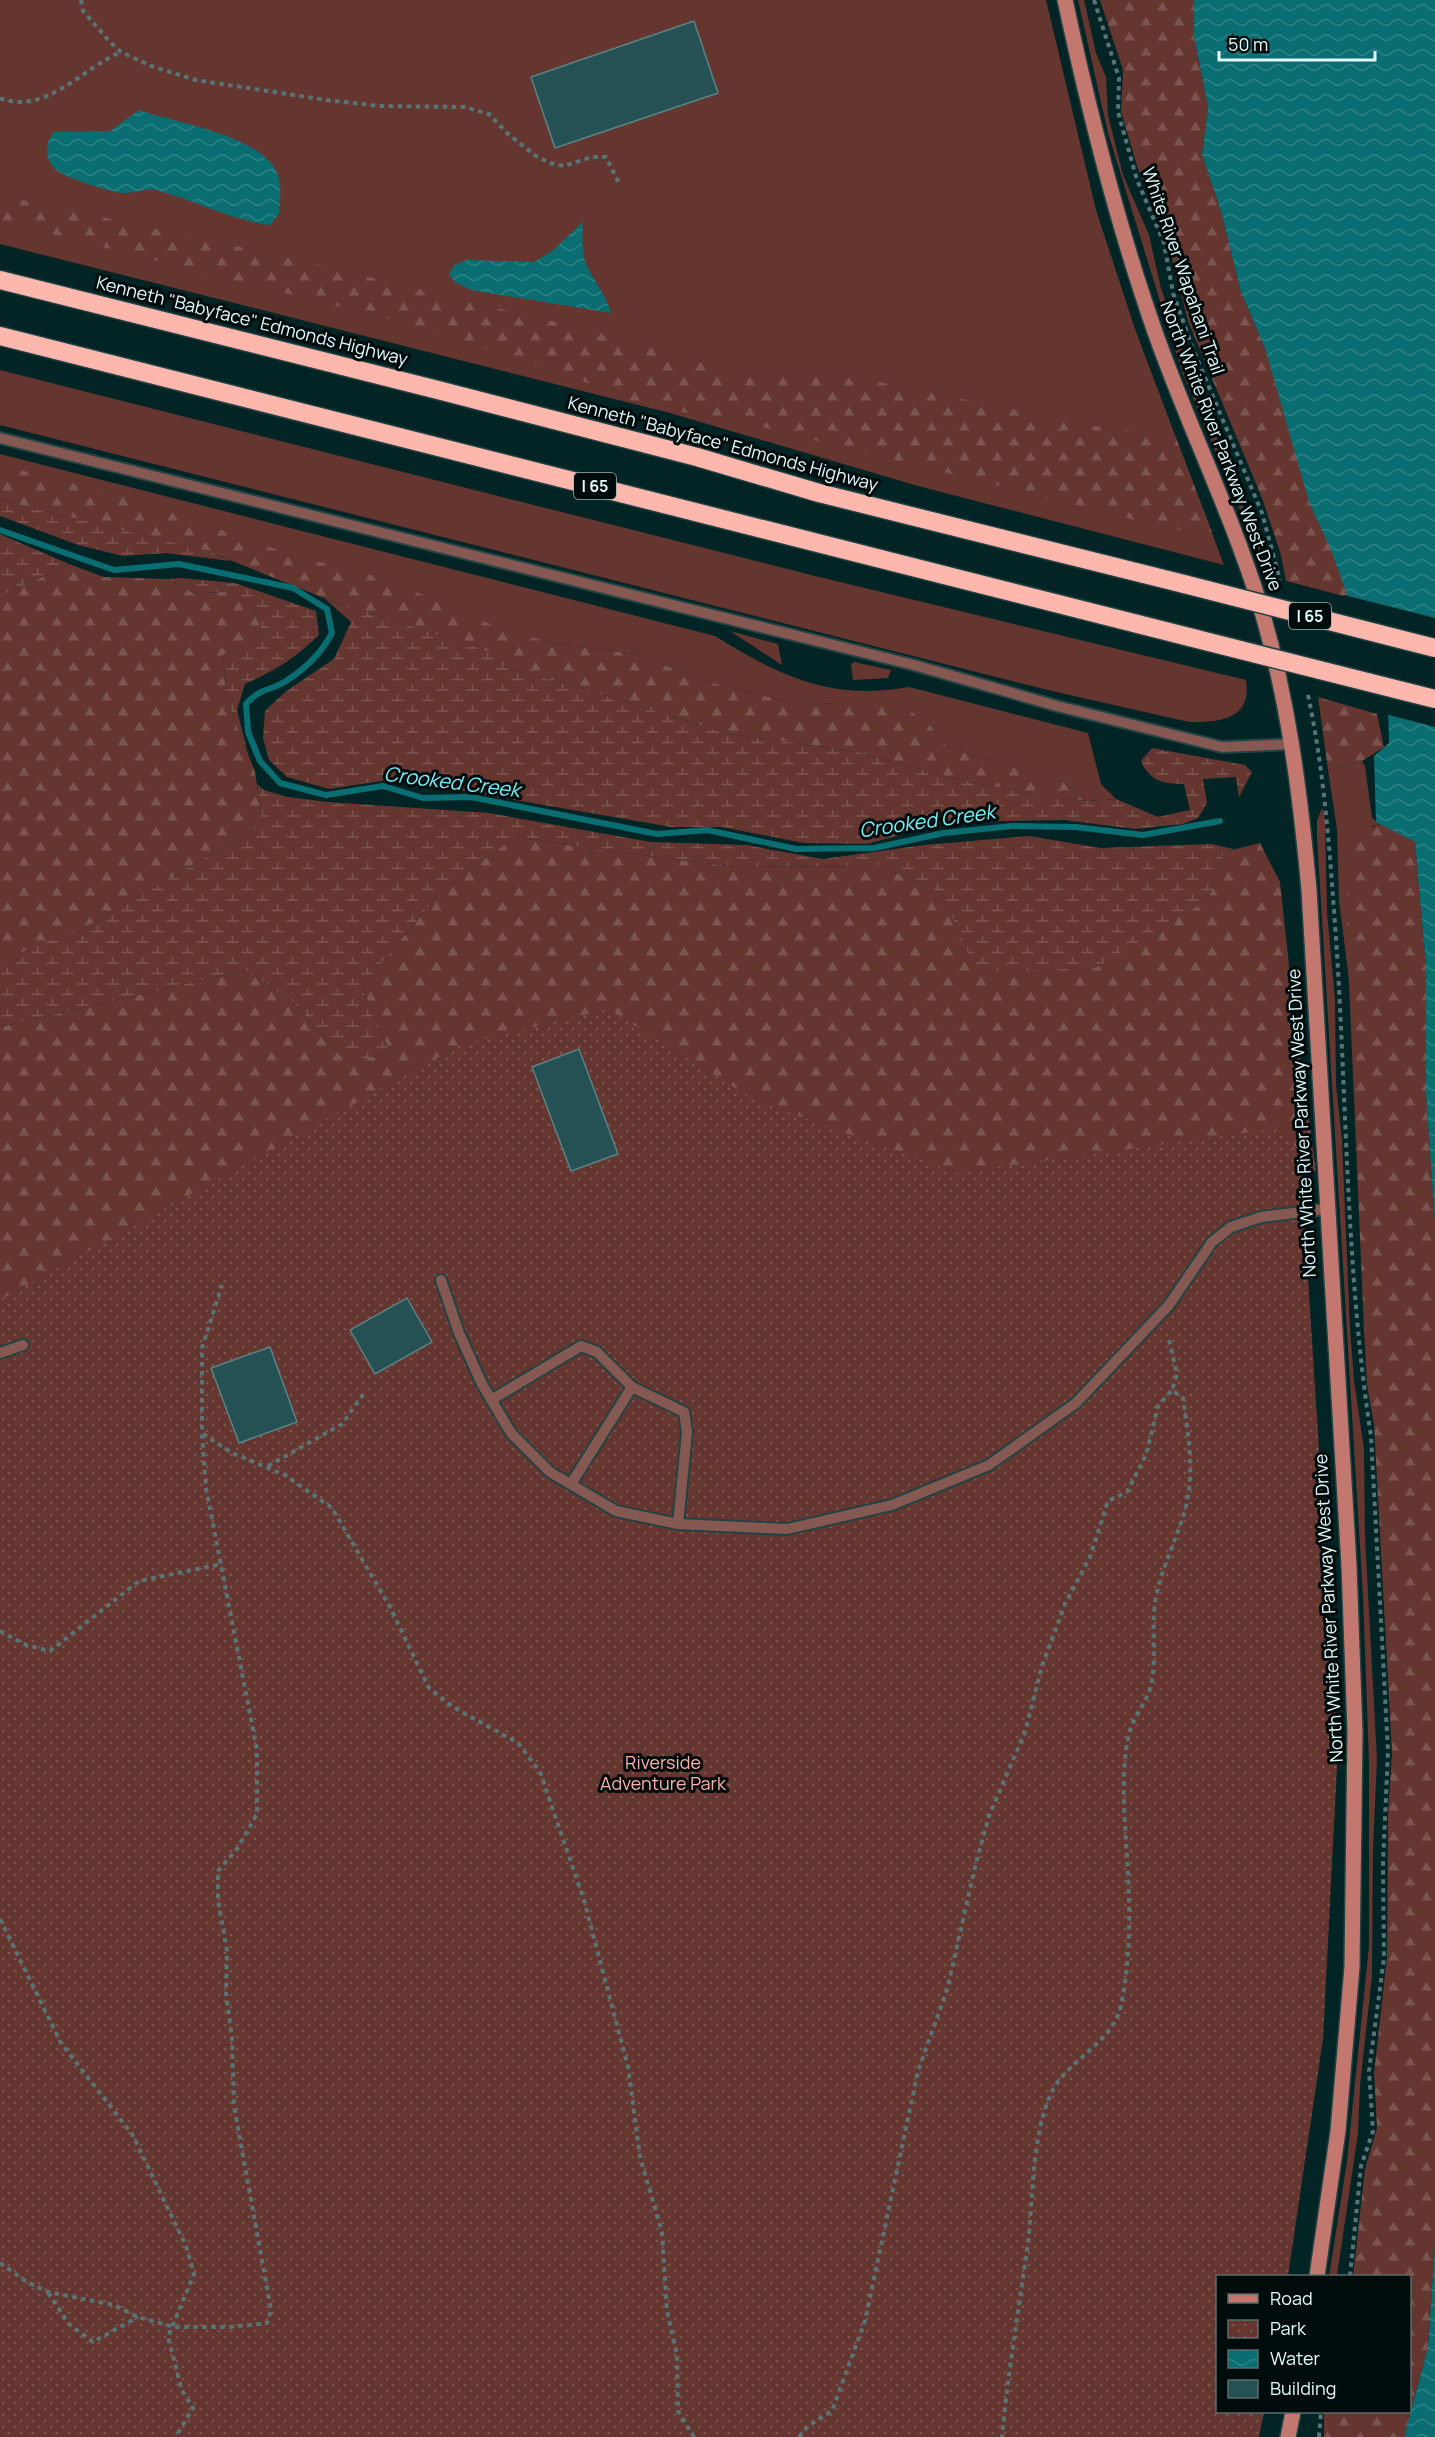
<svg xmlns="http://www.w3.org/2000/svg" width="1435" height="2437" viewBox="0 0 1435 2437" font-family="Manrope,sans-serif">
  <style>
    .grass { fill: #653630 }
    .forest { fill: url(#forest-firs) }
    .wetland { fill: url(#wetland-marsh) }
    .park { fill: url(#park-dots) }
    .water { fill: url(#water-waves) }
    .pier { fill: #022425 }
    .lines { fill: none; stroke-linecap: round; stroke-linejoin: round }
    .stream { stroke: #0a6d71; stroke-width: 6 }
    .building { fill: #265154; stroke: #588386; stroke-width: 1.5 }
    .lane-casing { stroke: #224243; stroke-width: 14 }
    .secondary-casing { stroke: #224243; stroke-width: 18 }
    .highway-casing { stroke: #224243; stroke-width: 21 }
    .path { stroke: #577576; stroke-width: 4; stroke-dasharray: 4.5 4.5; stroke-linecap: butt }
    .lane { stroke: #865852; stroke-width: 10 }
    .secondary { stroke: #c2786e; stroke-width: 15 }
    .highway { stroke: #feb7ad; stroke-width: 18 }
    .highway-bridge-casing { stroke: #224243; stroke-width: 21; stroke-linecap: butt }
    .highway-bridge { stroke: #feb7ad; stroke-width: 18 }
    .labels { text-anchor: middle; stroke-width: 6; stroke-linejoin: round; paint-order: stroke }
    .shield { fill: #000b0c; stroke: #9fb2b3; stroke-width: 1.5 }
    .shield-label { font-size: 16px; font-weight: bold; fill: #e3fafb }
    .street-label { font-size: 18px; fill: #e3fafb; stroke: #000b0c }
    .park-label { font-size: 18px; fill: #fcb2a8; stroke: #000b0c }
    .water-label { font-size: 20px; font-style: italic; fill: #76f1f8; stroke: #000b0c }
  </style>
  <defs>
    <pattern id="forest-firs" width="22" height="20" patternUnits="userSpaceOnUse" patternTransform="scale(1.5)"><rect width="22" height="20" fill="#653630"/><path d="M5 1l3.5 6h-7zM16 11l3.5 6h-7z" fill="#7b544f"/></pattern>
    <pattern id="wetland-marsh" width="20" height="14" patternUnits="userSpaceOnUse" patternTransform="scale(1.5)"><rect width="20" height="14" fill="#653630"/><path d="M1 5h8M5 5V1M11 12h8M15 12V8" fill="none" stroke="#7b544f"/></pattern>
    <pattern id="park-dots" width="8" height="8" patternUnits="userSpaceOnUse" patternTransform="scale(1.5)"><rect width="8" height="8" fill="#653630"/><path d="M2 2h.1M6 6h.1" fill="none" stroke="#7b544f" stroke-width="1.8" stroke-linecap="round"/></pattern>
    <pattern id="water-waves" width="16" height="10" patternUnits="userSpaceOnUse" patternTransform="scale(1.5)"><rect width="16" height="10" fill="#0a6d71"/><path d="M0 5q4-4 8 0t8 0" fill="none" stroke="#2e8386"/></pattern>
  </defs>
  <rect width="100%" height="100%" fill="#022425"/>
  <!-- grass -->
  <path class="grass" d="M0,0H1046L1096,210L1135,329L1224,565L918,486L670,413L0,244Z
    M1078,0H1084L1096,53L1106,77L1108,115L1123,175L1149,235L1161,288L1181,346L1271,577L1268,576L1182,372L1108,133Z
    M0,370L811,575L1246,680C1252,720 1220,722 1189,722L1048,690L0,425Z
    M0,454L715,636C780,676 829,701 909,687L1088,733L1101,784L1116,799L1087,801L1064,782L947,747L930,725L834,704L777,699L713,683L636,654L551,643L509,631L324,598L208,551L0,500Z
    M730,631L778,644L782,665Z
    M854,662L891,670L888,678L853,680L851,665Z
    M1362,761L1365,766L1372,818L1381,824L1372,826L1346,913L1352,1003L1339,901L1337,829L1328,770Z
    M1322,808L1325,818L1327,912L1335,1000L1336,1085L1342,1140L1350,1328L1354,1380L1364,1449L1365,1537L1377,1759L1373,1849L1372,1976L1360,2086L1358,2133L1337,2276H1329L1347,2161L1369,1946V1762L1363,1596L1317,837V821Z"/>
  <!-- forest -->
  <path class="forest" d="M1100,0H1194V36L1208,107L1202,155L1221,211L1241,292L1265,348L1288,424L1348,597L1286,581L1281,555L1262,498L1188,321L1167,239L1138,169L1121,112L1123,70Z
    M0,195L286,257L585,329L729,371L865,379L1093,426L1175,435L1212,532L1171,529L730,419L652,408L540,365L412,325L0,221Z
    M0,465L125,496L292,555L391,580L472,618L551,643L636,654L713,683L777,699L834,704H900L930,725L947,747L1064,782L1087,801L1042,796L952,778L859,752L730,734L578,687L512,670L498,662L496,654L324,598L208,551L0,500Z
    M69,564L104,577L167,579L195,594L228,591L254,607L263,637L223,655L227,700L255,772L263,824L95,922L0,964V597Z
    M1318,697L1377,714L1384,747L1362,761L1328,770Z
    M1381,824L1415,841L1426,966V1094L1435,1223V2245L1428,2348L1404,2437H1324V2412H1410V2276H1353L1365,2169L1377,2128L1374,2073L1387,1957L1388,1814L1392,1753L1374,1425L1367,1385L1364,1330L1346,913C1348,885 1346,832 1381,824Z
    M516,836L586,848L737,867L881,866L941,893L978,972L1208,900L1224,852L1260,843L1280,882L1296,1029L1316,1171L1271,1192L0,1337V1027L246,970L292,1001L347,1063L390,1053L362,987L442,890Z"/>
  <!-- wetland -->
  <path class="wetland" d="M0,500L208,551L231,561L165,553L123,556L78,545L0,516Z
    M0,534L9,538L69,564L0,597Z
    M181,578L235,583L316,611L319,635C294,659 276,670 245,684L237,710L248,754L227,700L223,655L263,637L254,607L228,591L195,594L167,579Z
    M324,598L497,654L498,662L512,670L578,687L730,734L859,752L952,778L1042,796L1087,801L1116,799L1158,817L1190,810L1184,784C1164,784 1149,781 1141,761L1152,748L1245,765L1252,772L1239,797L1236,777L1203,779L1207,803L1198,818L1183,824L1135,829L1064,820L947,822L867,844L804,843L722,827H671L394,779L329,789L287,777L269,760L263,738L265,711L285,692L334,659L351,622Z
    M257,784L264,790L288,797L328,802L489,813L651,842L746,845L823,859L924,845L1029,836L1101,848L1211,844L1234,849L1224,852L1208,900L1095,968L977,972L941,893L881,866L737,867L586,848L517,836L442,890L362,987L390,1053L347,1063L292,1001L246,970L0,1027V961L95,922L263,824Z"/>
  <!-- park -->
  <path class="park" d="M608,1009L755,1100L956,1173L1279,1128L1300,1152L1338,1747L1323,2039L1288,2276H1218V2412H1264L1259,2437H0V1300L460,1045Z"/>
  <!-- water -->
  <path class="water" d="M1194,0H1435V1223L1426,1094V966L1415,842L1376,822L1374,756L1389,743L1388,708L1331,550L1309,502L1265,348L1241,292L1221,211L1202,155L1208,107L1194,36Z
    M139,110C175,123 261,135 277,173C282,185 280,201 279,214L270,225C230,220 195,200 156,190C146,188 135,193 124,193C112,193 63,177 55,169C44,158 45,142 54,132L110,131Z
    M583,222C582,238 581,256 589,270C597,285 606,296 611,313L471,290L455,282L449,274L454,265L467,260L534,262L552,251Z
    M1435,2245V2437H1404L1428,2348Z"/>
  <!-- pier -->
  <path class="pier" d="M1344,595L1435,618V727L1385,714Z"/>
  <g class="lines">
    <!-- stream -->
    <path class="stream" d="M0,530L114,570L179,564L293,588L327,609L332,633C322,652 305,669 286,681C270,691 260,688 246,704L248,732L260,761L280,783L326,795L383,786L423,798L471,797L657,834L707,830L796,849L874,848L944,833L1012,826L1076,827L1143,835L1220,821"/>
  </g>
  <!-- building -->
  <path class="building" d="M694,21L718,93L555,148L531,77Z
    M579,1049L618,1154L571,1171L532,1067Z
    M407,1298L432,1342L375,1374L350,1330Z
    M270,1347L297,1422L239,1443L211,1368Z"/>
  <g class="lines">
    <!-- lane casing -->
    <g class="lane-casing">
      <path id="lane" d="M0,438L914,665L1057,706L1222,747L1293,744
        M441,1280L459,1333L482,1384L511,1433L550,1472L616,1511L678,1524L787,1529L892,1505L989,1465L1076,1403L1169,1305L1212,1242L1231,1227L1261,1217L1326,1209
        M0,1353L23,1345
        M491,1400L581,1346L597,1352L632,1387L684,1412L687,1432L678,1524
        M571,1484L632,1387"/>
    </g>
    <!-- secondary casing -->
    <g class="secondary-casing">
      <path id="secondary" d="M1065,0C1089,112 1117,224 1155,332C1187,423 1230,510 1259,602C1288,696 1300,792 1309,890L1349,1566L1355,1732L1352,1967L1338,2131L1317,2276
        M1288,2437L1293,2412"/>
    </g>
    <!-- highway casing -->
    <g class="highway-casing">
      <path id="highway" d="M0,280L434,389L697,457L819,493L1184,584
        M0,336L1189,637"/>
    </g>
    <!-- path -->
    <path class="path" d="M81,0L83,11L109,41L121,52L151,66L196,80L326,100L379,106L465,107L489,114L508,134L536,156L550,163L564,166L592,157H606L619,183
      M1094,0L1119,78L1118,112L1137,180L1164,243L1173,293L1193,349L1262,513L1280,580
      M0,98C45,116 84,67 121,52
      M1308,695C1325,775 1330,856 1336,938C1347,1103 1346,1274 1371,1436L1388,1751L1383,1864L1384,1958L1369,2071L1373,2131L1361,2166L1350,2276
      M1169,1340L1177,1374L1172,1390
      M203,1434L232,1453L285,1475L332,1508L390,1607L429,1688L453,1707L518,1743L540,1772L584,1900L628,2067L640,2157L662,2232L667,2311L677,2355L678,2411L694,2437
      M268,1466L342,1424L365,1392
      M0,1631L26,1645L50,1651L139,1581L222,1564
      M0,1919L61,2043L132,2134L186,2246L194,2274L168,2337L182,2391L193,2408L178,2433L180,2437
      M0,2263L27,2282L48,2292L114,2305L138,2317L174,2327H230L267,2323L271,2310L234,2106L232,2038L226,1994L227,1951L218,1900V1871L237,1849L257,1814V1750L206,1488L202,1434V1348L222,1285
      M48,2293L69,2324L93,2342L138,2317
      M799,2437L808,2426L832,2411L865,2321L918,2071L947,1990L976,1863L989,1816L1025,1732L1042,1666L1065,1604L1090,1557L1108,1501L1127,1492L1146,1455L1158,1406L1172,1390L1183,1398C1187,1428 1193,1459 1189,1490C1184,1529 1160,1565 1155,1604C1151,1631 1157,1658 1151,1685C1147,1703 1133,1716 1129,1734C1121,1771 1124,1806 1126,1842C1130,1895 1132,1954 1121,2005C1113,2045 1063,2061 1049,2098C1032,2140 1033,2198 1028,2243C1019,2308 1008,2372 1002,2437
      M1319,2437L1321,2412"/>
    <!-- lane -->
    <use href="#lane" class="lane"/>
    <!-- secondary -->
    <use href="#secondary" class="secondary"/>
    <!-- highway -->
    <use href="#highway" class="highway"/>
    <!-- highway-bridge casing -->
    <g class="highway-bridge-casing">
      <path id="highway-bridge" d="M1184,584L1435,648
        M1189,637L1435,699"/>
    </g>
    <!-- highway-bridge -->
    <use href="#highway-bridge" class="highway-bridge"/>
  </g>
  <g class="labels">
    <!-- shield labels -->
    <g class="shield">
      <rect x="574" y="473" width="42" height="26" rx="4.5"/>
      <rect x="1289" y="603" width="42" height="26" rx="4.5"/>
    </g>
    <g class="shield-label">
      <text x="595" y="492">I 65</text>
      <text x="1310" y="622">I 65</text>
    </g>
    <!-- street labels -->
    <g class="street-label">
      <text transform="translate(1183 271) rotate(71)" y="6">White River Wapahani Trail</text>
      <text transform="translate(252 321) rotate(14)" y="6">Kenneth "Babyface" Edmonds Highway</text>
      <text transform="translate(723 444) rotate(15)" y="6">Kenneth "Babyface" Edmonds Highway</text>
      <text transform="translate(1221 446) rotate(69)" y="6">North White River Parkway West Drive</text>
      <text transform="translate(1302 1123) rotate(-93)" y="6">North White River Parkway West Drive</text>
      <text transform="translate(1329 1608) rotate(-93)" y="6">North White River Parkway West Drive</text>
    </g>
    <!-- park labels -->
    <g class="park-label">
      <text x="663" y="1769">Riverside<tspan x="663" dy="21">Adventure Park</tspan></text>
    </g>
    <!-- water labels -->
    <g class="water-label">
      <text transform="translate(452 782) rotate(7)" y="7">Crooked Creek</text>
      <text transform="translate(927 821) rotate(-8)" y="7">Crooked Creek</text>
    </g>
  </g>
  <!-- legend -->
  <rect x="1216" y="2275" width="195" height="138" fill="#000b0c" stroke="#5b6b6c" stroke-width="1.5"/>
  <rect x="1228" y="2294" width="30" height="9" fill="#c2786e" stroke="#5b6b6c" stroke-width="1.5"/>
  <text x="1270" y="2305" font-size="18" fill="#e3fafb">Road</text>
  <rect x="1228" y="2320" width="30" height="18" fill="url(#park-dots)" stroke="#5b6b6c" stroke-width="1.5"/>
  <text x="1270" y="2335" font-size="18" fill="#e3fafb">Park</text>
  <rect x="1228" y="2350" width="30" height="18" fill="url(#water-waves)" stroke="#5b6b6c" stroke-width="1.5"/>
  <text x="1270" y="2365" font-size="18" fill="#e3fafb">Water</text>
  <rect x="1228" y="2380" width="30" height="18" fill="#265154" stroke="#5b6b6c" stroke-width="1.5"/>
  <text x="1270" y="2395" font-size="18" fill="#e3fafb">Building</text>
  <!-- scale -->
  <path d="M1219 51v9h156v-9" fill="none" stroke="#e3fafb" stroke-width="3"/>
  <text x="1228" y="51" font-size="18" fill="#e3fafb" stroke="#000b0c" stroke-width="4.5" paint-order="stroke">50 m</text>
</svg>
